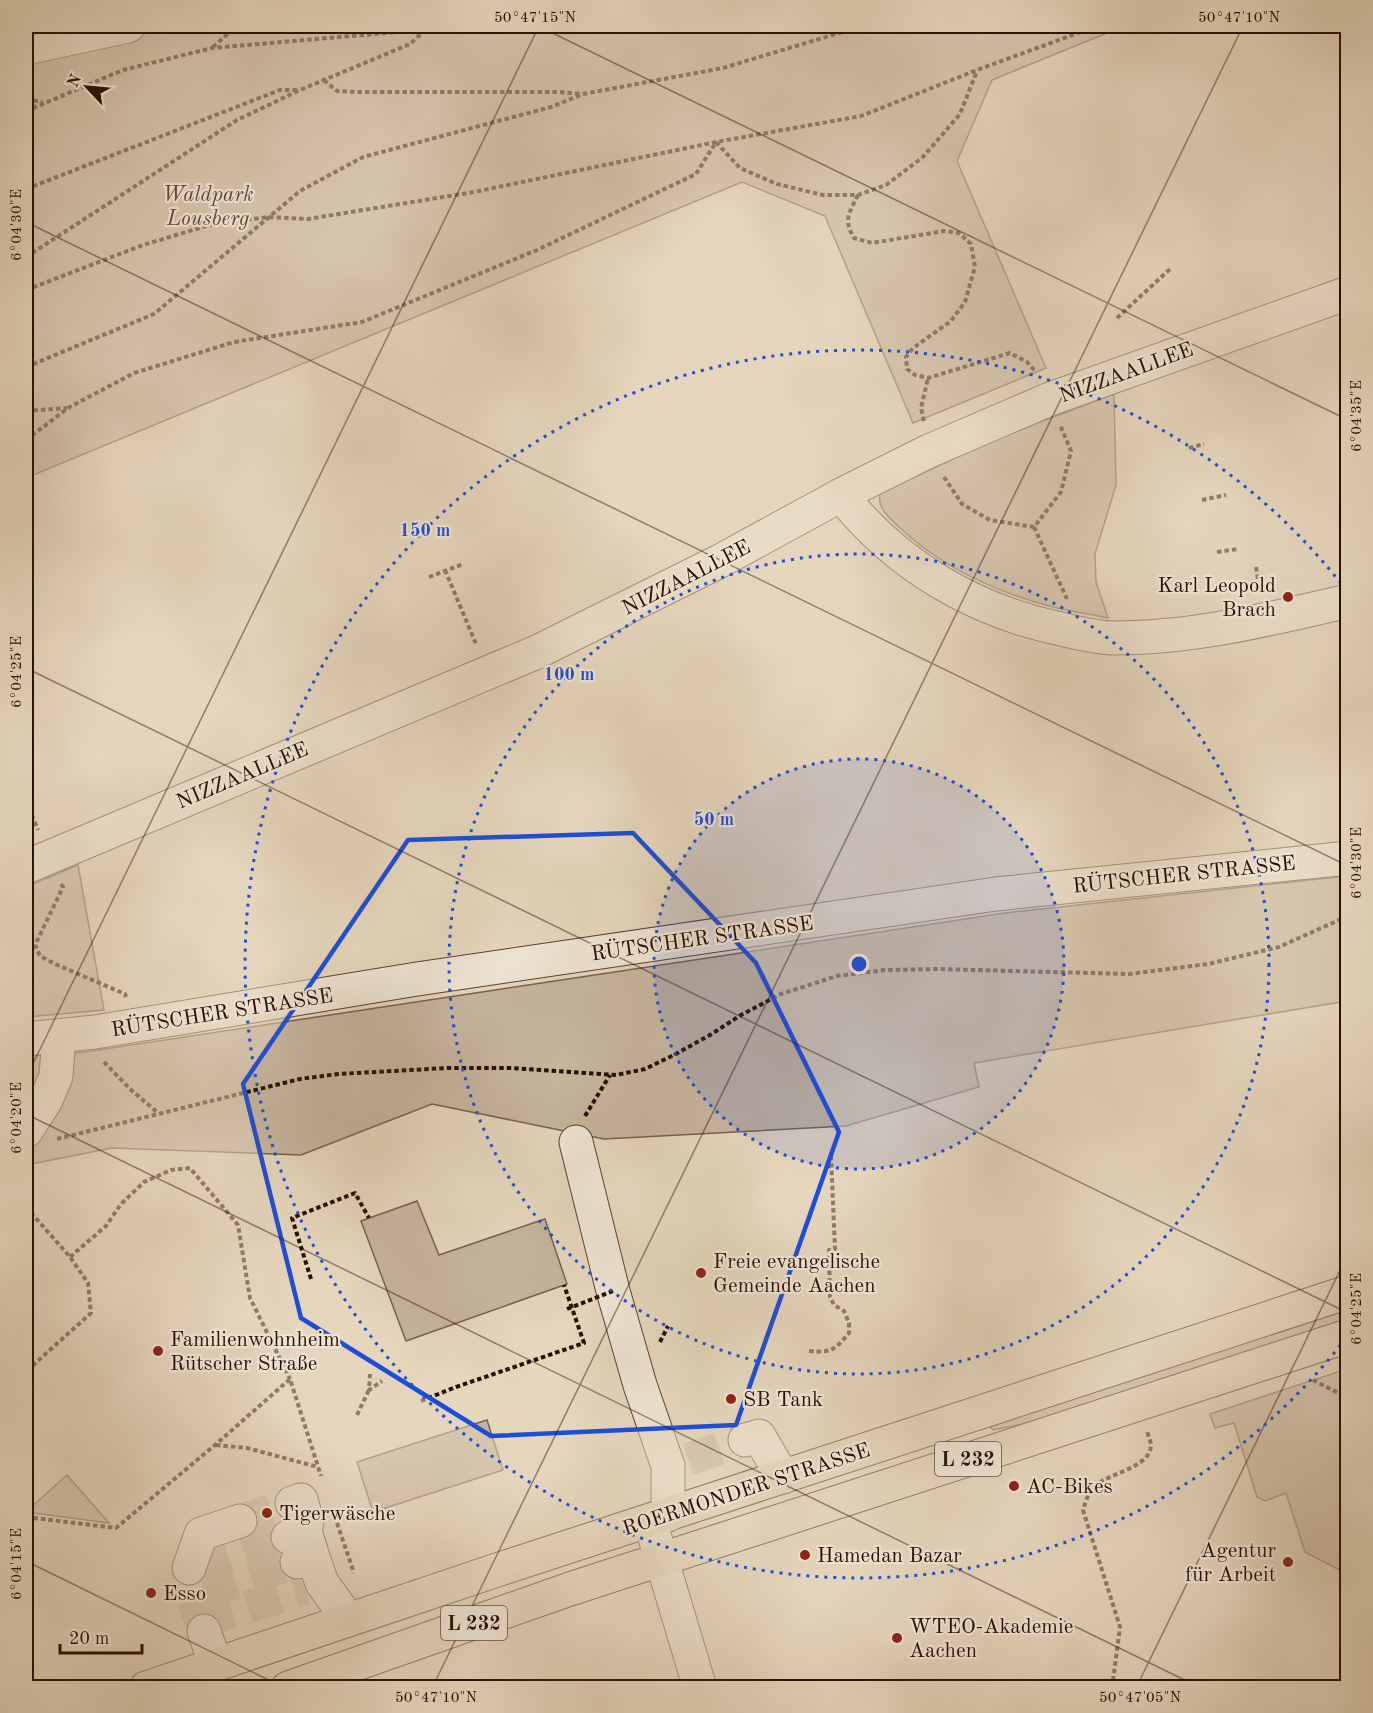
<svg xmlns="http://www.w3.org/2000/svg" width="1373" height="1713" viewBox="0 0 1373 1713" font-family="'Old Standard TT',serif">
  <style>
    .green { fill: #c5b49d; stroke: #766150; stroke-width: 1.5 }
    .lines { fill: none; stroke-linecap: round; stroke-linejoin: round }
    .minor-tunnel { stroke: #c9b8a0; stroke-width: 33; stroke-dasharray: 33 16; stroke-linecap: butt }
    .minor-casing { stroke: #574032; stroke-width: 35 }
    .major-casing { stroke: #280e04; stroke-width: 35 }
    .path { stroke: #280e04; stroke-width: 4; stroke-dasharray: 4.5 3; stroke-linecap: butt }
    .minor { stroke: #eee4d3; stroke-width: 33 }
    .major { stroke: #e5d6bc; stroke-width: 33 }
    .path-bridge { stroke: #280e04; stroke-width: 4; stroke-dasharray: 4.5 3; stroke-linecap: butt }
    .marked { fill: none; stroke: #1d4ed8; stroke-width: 4.5; stroke-linejoin: round }
    .ticks { fill: none; stroke: #280e04; stroke-width: 1.5; stroke-opacity: 0.45 }
    .ring { fill: none; stroke: #1d4ed8; stroke-width: 3; stroke-dasharray: 3 6 }
    .poi-dot { fill: #8f2418; stroke: #eee4d3; stroke-width: 2 }
    .labels { text-anchor: middle; stroke-width: 4.5; stroke-linejoin: round; paint-order: stroke }
    .shield { fill: #eee4d3; stroke: #634e42; stroke-width: 1.5 }
    .shield-label { font-size: 20px; font-weight: bold; fill: #280e04 }
    .park-label { font-size: 21px; font-style: italic; fill: #5f483a; stroke: #eee4d3 }
    .street-label { font-size: 21px; fill: #280e04; stroke: #eee4d3 }
    .poi-label { font-size: 21px; fill: #280e04; stroke: #eee4d3; text-anchor: start }
    .centre { fill: #1d4ed8; stroke: #eee4d3; stroke-width: 3 }
    .ring-label { font-size: 18px; text-anchor: middle; font-weight: bold; fill: #1d4ed8; stroke: #eee4d3; stroke-width: 4.5; stroke-linejoin: round; paint-order: stroke }
    .neatline { fill: none; stroke: #280e04; stroke-width: 2 }
    .ticks-label { font-size: 15px; text-anchor: middle; fill: #280e04 }
  </style>
  <rect width="100%" height="100%" fill="#e5d6bc"/>
  <filter id="stains"><feTurbulence type="fractalNoise" baseFrequency=".00333" numOctaves="4"/><feColorMatrix values="0 0 0 0 .2 0 0 0 0 .09 0 0 0 0 .02 0 0 0 .5 -.17"/></filter>
  <radialGradient id="worn" r=".72"><stop offset=".6" stop-color="#630" stop-opacity="0"/><stop offset="1" stop-color="#630" stop-opacity=".3"/></radialGradient>
  <!-- green -->
  <path class="green" d="M26,26H1124L992,80L957,161L1046,368L913,423L825,216L742,182L26,478Z
    M1114,394L1116,485L1095,554L1096,582L1108,618C1089,614 1069,611 1049,606C994,591 941,567 899,527C889,517 877,509 880,493L998,438Z
    M78,865L104,1010L26,1017V887Z
    M1347,876V1001L974,1063L979,1087L846,1126L604,1139L432,1104L301,1155L112,1148L26,1165V1056L85,1052L1005,913Z
    M417,1201L439,1255L545,1219L567,1284L406,1341L361,1221Z
    M1347,1307V1319L1037,1421L994,1430L991,1428V1425Z
    M1347,1369H1348L1347,1574L1305,1552L1286,1493L1265,1501L1257,1497L1234,1423L1215,1428L1210,1414Z
    M487,1420L503,1470L373,1512L357,1462Z
    M67,1475L109,1523L26,1512Z"/>
  <g class="lines">
    <!-- minor-tunnel -->
    <path class="minor-tunnel" d="M688,1459L745,1440
      M240,1521L292,1503
      M197,1566L288,1537
      M201,1622L305,1589
      M204,1631L192,1597L297,1562"/>
    <!-- minor casing -->
    <g class="minor-casing">
      <path id="minor" d="M26,48L128,26
        M841,495C896,565 974,611 1061,629C1078,633 1097,638 1115,638C1194,638 1271,619 1348,601
        M26,867L537,652L720,561L841,495L929,451L1050,399L1348,293
        M26,1039L95,1032L417,979L996,894L1348,858
        M26,1131L46,1100L56,1076L59,1037
        M576,1142L613,1291L640,1385L668,1466V1515
        M745,1440L759,1436L783,1477
        M292,1503L301,1500L307,1521L305,1531
        M650,1521L700,1688
        M288,1537L305,1531L313,1557
        M297,1562L313,1557L322,1583L348,1619
        M189,1568L201,1534L240,1521
        M204,1631L215,1663"/>
    </g>
    <!-- major casing -->
    <g class="major-casing">
      <path id="major" d="M146,1688L500,1569L1348,1292
        M288,1688L570,1589L1348,1336"/>
    </g>
    <!-- path -->
    <path class="path" d="M213,47L230,32L246,26
      M324,80L337,91L357,92H559L582,94
      M26,99L42,102
      M26,111L123,70L212,48L467,26
      M26,189L280,90H297
      M858,195C849,213 843,220 854,238L872,243L944,231L959,233L971,244L975,267L965,302L951,321L913,348L906,357L907,369L915,375L928,378L1010,353L1027,362L1036,372
      M26,257L237,120L300,90L410,44L425,30
      M26,290L143,245L213,224L269,217L308,219L474,192L716,142L861,116L977,70L1097,26
      M1117,318L1170,269
      M26,367L154,314L300,191L363,157L551,107L583,94L723,68L862,26
      M26,411L67,408
      M924,421L921,408L928,378
      M26,440L68,408L134,373L234,342L362,322L537,250L696,174L716,142L740,168L777,184L823,195H858L886,185L923,157L960,114L977,71
      M1189,448L1204,444
      M944,477L962,504L990,520L1034,527L1061,492L1071,451L1060,425
      M1202,500L1226,495
      M1034,527L1067,599
      M1217,552L1238,549
      M1256,567L1260,592
      M445,570L476,644
      M429,577L463,564
      M26,801L38,830
      M61,884L63,887L35,945L40,956L55,964L125,994L126,997
      M104,1062L130,1089L157,1112
      M585,1116L610,1075
      M57,1139L300,1079L338,1074L447,1068H511L616,1075L645,1069L674,1055L710,1035L741,1015L781,994L837,976L885,970L937,969L1129,974L1208,964L1279,947L1348,916
      M26,1207L70,1257L88,1283L91,1313L30,1368H26
      M70,1257L106,1226L121,1204L144,1182L171,1170L190,1168L238,1225L250,1298L290,1379
      M311,1279L292,1218L355,1193L369,1218
      M660,1342L668,1326
      M809,1351C831,1353 835,1350 849,1333V1323L844,1311L834,1305L830,1297L829,1250L835,1249L831,1155
      M370,1374L369,1390L382,1381
      M1313,1380L1348,1398
      M421,1401L456,1387L584,1343L564,1285
      M357,1415L369,1390
      M216,1445L247,1448L318,1467
      M26,1517L116,1528L215,1445L290,1379L321,1476
      M337,1523L354,1573
      M1340,1570L1348,1555
      M1112,1688L1120,1627L1083,1510C1086,1501 1088,1492 1096,1485C1110,1473 1152,1467 1151,1444C1150,1440 1148,1435 1147,1431"/>
    <!-- minor -->
    <use href="#minor" class="minor"/>
    <!-- major -->
    <use href="#major" class="major"/>
    <!-- path-bridge -->
    <path class="path-bridge" d="M567,1309L613,1291"/>
  </g>
  <!-- marked area -->
  <path d="M0 0H1373V1713H0ZM633,833L756,963L839,1132L736,1425L491,1436L301,1318L243,1084L408,840Z" fill="#e5d6bc" fill-opacity=".55" fill-rule="evenodd"/>
  <path class="marked" d="M633,833L756,963L839,1132L736,1425L491,1436L301,1318L243,1084L408,840Z"/>
  <!-- ticks -->
  <path class="ticks" d="M538,26L1348,420M26,222L1348,866M26,668L1348,1313M26,1078L539,26M26,1114L1201,1688M26,1561L285,1688M432,1688L1243,26M1136,1688L1348,1254"/>
  <!-- distance rings -->
  <circle cx="859" cy="964" r="205" fill="#1d4ed8" fill-opacity=".12"/>
  <g class="ring">
    <circle cx="859" cy="964" r="205"/>
    <circle cx="859" cy="964" r="410"/>
    <path d="M1346 1338A614 614 0 1 1 1346 590"/>
  </g>
  <!-- markers -->
  <g class="poi-dot">
    <circle cx="1288" cy="597" r="6"/>
    <circle cx="701" cy="1273" r="6"/>
    <circle cx="158" cy="1351" r="6"/>
    <circle cx="731" cy="1399" r="6"/>
    <circle cx="1014" cy="1486" r="6"/>
    <circle cx="267" cy="1513" r="6"/>
    <circle cx="805" cy="1555" r="6"/>
    <circle cx="1288" cy="1562" r="6"/>
    <circle cx="151" cy="1593" r="6"/>
    <circle cx="897" cy="1638" r="6"/>
  </g>
  <g class="labels">
    <!-- shield labels -->
    <g class="shield">
      <rect x="935" y="1442" width="66" height="34" rx="4.5"/>
      <rect x="441" y="1606" width="66" height="34" rx="4.5"/>
    </g>
    <g class="shield-label">
      <text x="968" y="1466">L 232</text>
      <text x="474" y="1630">L 232</text>
    </g>
    <!-- park labels -->
    <g class="park-label">
      <text x="208" y="201">Waldpark<tspan x="208" dy="24">Lousberg</tspan></text>
    </g>
    <!-- street labels -->
    <g class="street-label">
      <text transform="translate(1126 372) rotate(-20)" y="7">NIZZAALLEE</text>
      <text transform="translate(686 577) rotate(-27)" y="7">NIZZAALLEE</text>
      <text transform="translate(242 775) rotate(-23)" y="7">NIZZAALLEE</text>
      <text transform="translate(1184 874) rotate(-6)" y="7">RÜTSCHER STRASSE</text>
      <text transform="translate(702 938) rotate(-8)" y="7">RÜTSCHER STRASSE</text>
      <text transform="translate(222 1012) rotate(-9)" y="7">RÜTSCHER STRASSE</text>
      <text transform="translate(746 1489) rotate(-18)" y="7">ROERMONDER STRASSE</text>
    </g>
    <!-- poi labels -->
    <g class="poi-label">
      <text x="1276" y="592" text-anchor="end">Karl Leopold<tspan x="1276" dy="24">Brach</tspan></text>
      <text x="713" y="1268">Freie evangelische<tspan x="713" dy="24">Gemeinde Aachen</tspan></text>
      <text x="170" y="1346">Familienwohnheim<tspan x="170" dy="24">Rütscher Straße</tspan></text>
      <text x="743" y="1406">SB Tank</text>
      <text x="1026" y="1493">AC-Bikes</text>
      <text x="279" y="1520">Tigerwäsche</text>
      <text x="1276" y="1557" text-anchor="end">Agentur<tspan x="1276" dy="24">für Arbeit</tspan></text>
      <text x="817" y="1562">Hamedan Bazar</text>
      <text x="163" y="1600">Esso</text>
      <text x="909" y="1633">WTEO-Akademie<tspan x="909" dy="24">Aachen</tspan></text>
    </g>
  </g>
  <circle cx="859" cy="964" r="9" class="centre"/>
  <g class="ring-label">
    <text x="425" y="536">150 m</text>
    <text x="569" y="680">100 m</text>
    <text x="714" y="825">50 m</text>
  </g>
  <!-- margin -->
  <rect width="1373" height="1713" fill="none" stroke="#e5d6bc" stroke-width="66"/>
  <!-- north arrow -->
  <g transform="translate(87 87) rotate(296)" stroke="#eee4d3" stroke-width="4.5" paint-order="stroke">
  <path d="M0-4.5L10 22L0 15L-10 22Z" fill="#280e04"/>
  <text y="-9" font-size="16" font-weight="bold" text-anchor="middle" fill="#280e04">N</text>
  </g>
  <!-- scale -->
  <path d="M60 1644v9h82v-9" fill="none" stroke="#280e04" stroke-width="3"/>
  <text x="69" y="1644" font-size="18" fill="#280e04" stroke="#eee4d3" stroke-width="4.5" paint-order="stroke">20 m</text>
  <rect x="33" y="33" width="1307" height="1647" class="neatline"/>
  <g class="ticks-label">
    <text x="535" y="22">50°47'15"N</text>
    <text x="1239" y="22">50°47'10"N</text>
    <text transform="translate(16 225) rotate(-90)" y="5">6°04'30"E</text>
    <text transform="translate(1356 416) rotate(-90)" y="5">6°04'35"E</text>
    <text transform="translate(16 672) rotate(-90)" y="5">6°04'25"E</text>
    <text transform="translate(1356 863) rotate(-90)" y="5">6°04'30"E</text>
    <text transform="translate(16 1118) rotate(-90)" y="5">6°04'20"E</text>
    <text transform="translate(1356 1309) rotate(-90)" y="5">6°04'25"E</text>
    <text transform="translate(16 1564) rotate(-90)" y="5">6°04'15"E</text>
    <text x="436" y="1702">50°47'10"N</text>
    <text x="1140" y="1702">50°47'05"N</text>
  </g>
  <rect width="100%" height="100%" filter="url(#stains)"/>
  <rect width="100%" height="100%" fill="url(#worn)"/>
</svg>
